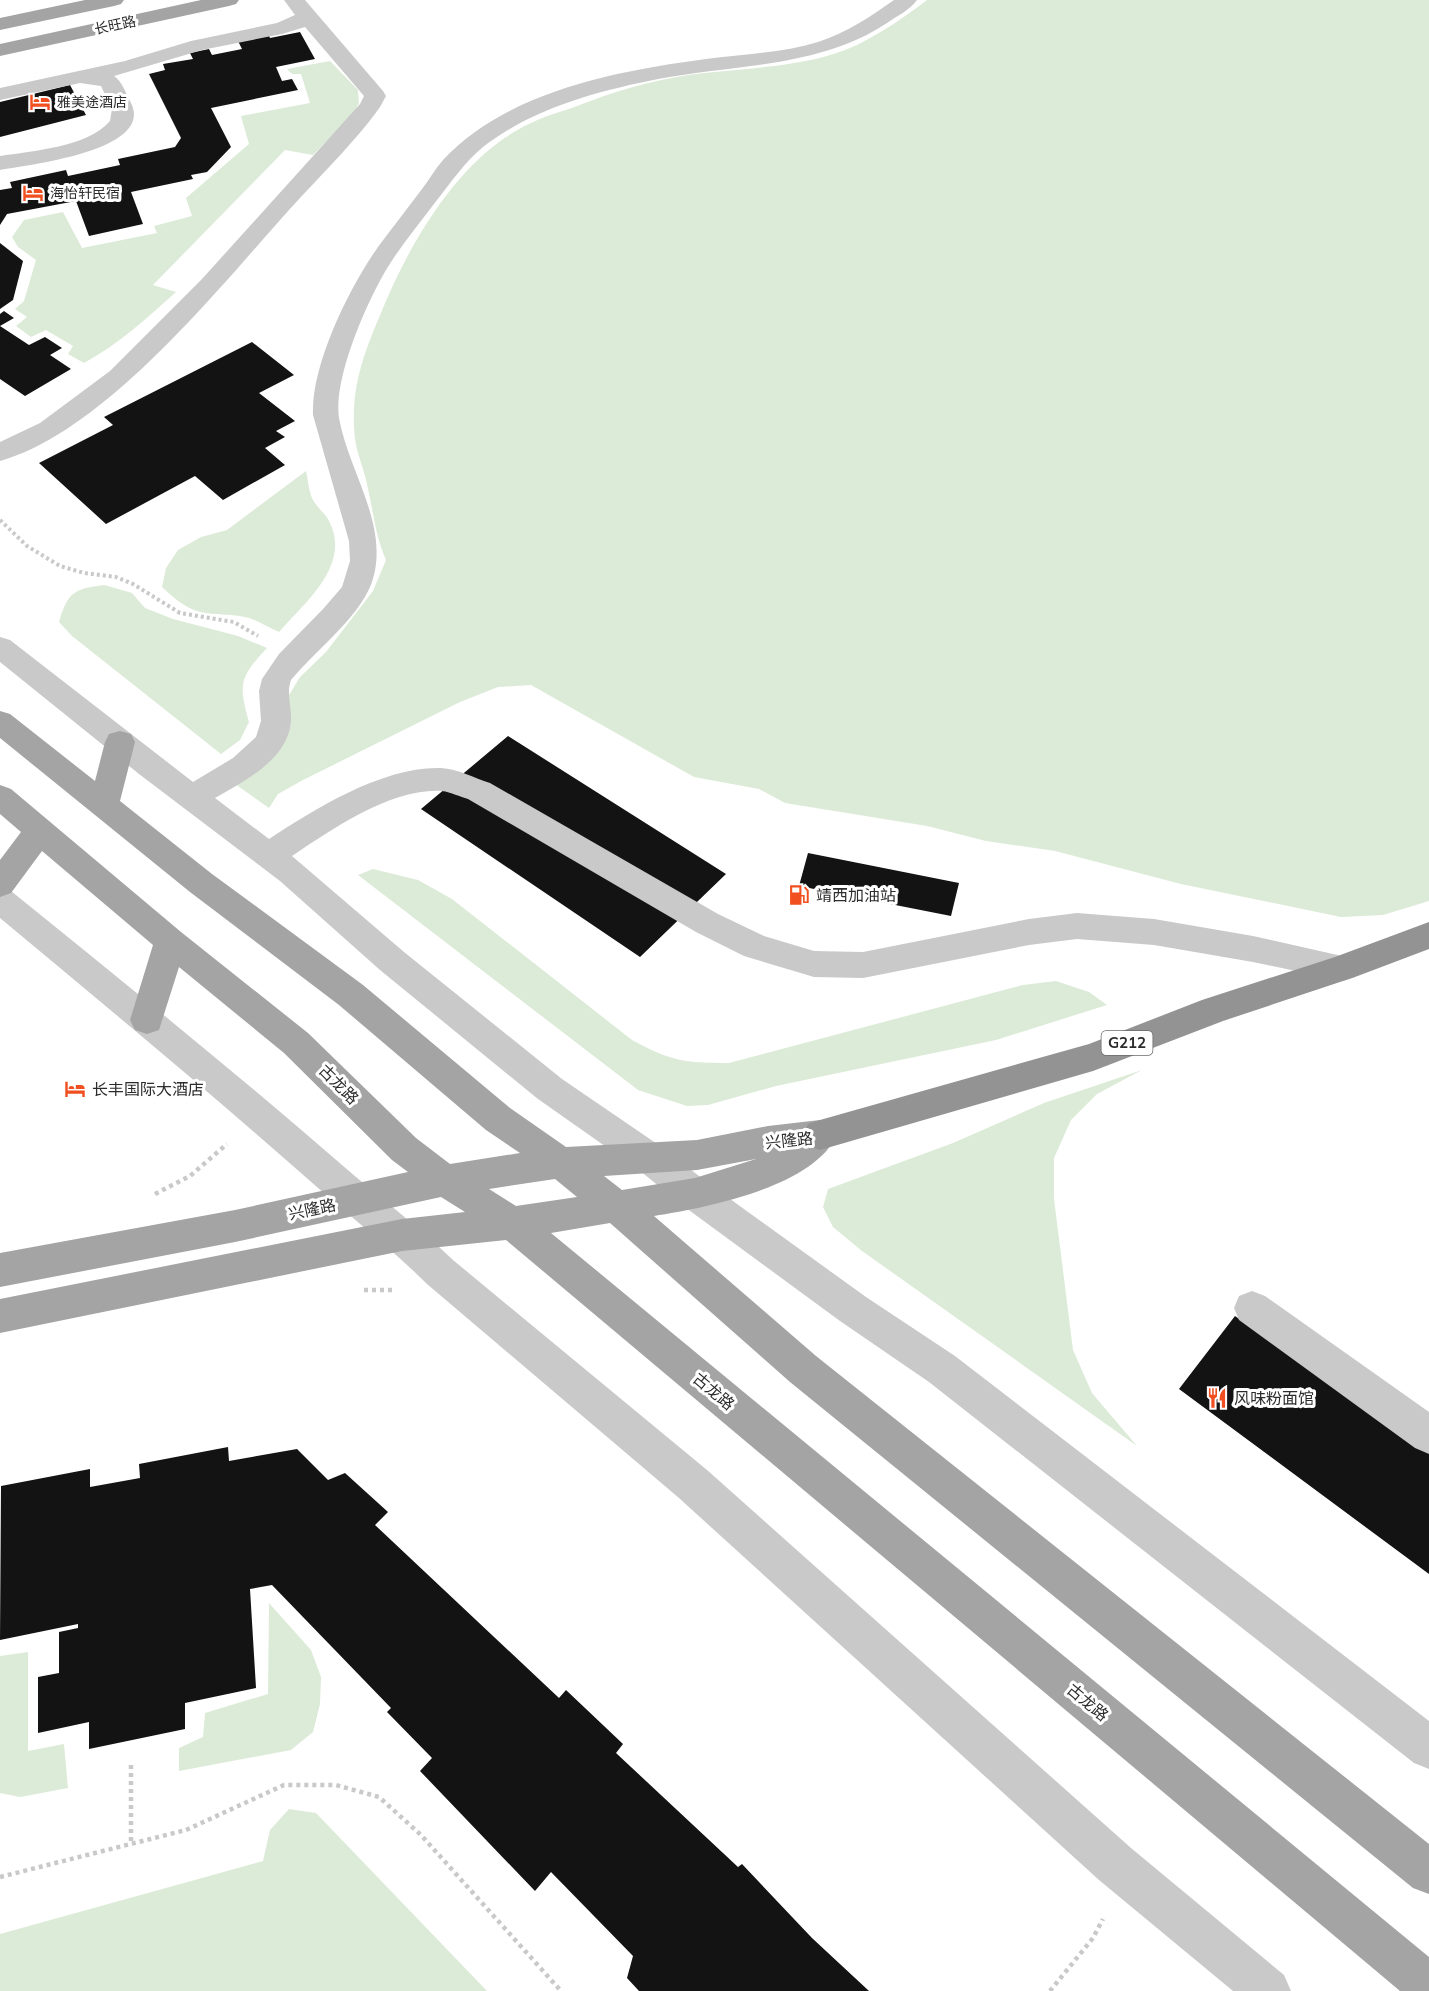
<svg xmlns="http://www.w3.org/2000/svg" width="1429" height="1991" viewBox="0 0 1429 1991" font-family="Mulish,'Noto Sans SC',sans-serif">
  <style>
    .green { fill: #dcebd7 }
    .building { fill: #131313 }
    .lines { fill: none; stroke-linecap: round; stroke-linejoin: round }
    .path-far1 { stroke: #c9c9c9; stroke-width: 4; stroke-dasharray: 3 3; stroke-linecap: butt }
    .path { stroke: #c9c9c9; stroke-width: 4.5; stroke-dasharray: 4 4; stroke-linecap: butt }
    .minor { fill: #c9c9c9; fill-rule: evenodd }
    .major { fill: #a4a4a4; fill-rule: evenodd }
    .highway { fill: #939393; fill-rule: evenodd }
    .labels { text-anchor: middle; stroke-width: 6; stroke-linejoin: round; paint-order: stroke }
    .far-street-label { font-size: 14px; fill: #2c2c2c; stroke: #fff }
    .far-poi-label { font-size: 14px; fill: #2c2c2c; stroke: #fff; text-anchor: start }
    .shield { fill: #fff; stroke: #6b6b6b; stroke-width: 1.5 }
    .shield-label { font-size: 15px; font-weight: bold; fill: #2c2c2c }
    .poi-label { font-size: 16px; fill: #2c2c2c; stroke: #fff; text-anchor: start }
    .street-label { font-size: 16px; fill: #2c2c2c; stroke: #fff }
  </style>
  <rect width="100%" height="100%" fill="#fff"/>
  <!-- green -->
  <path class="green" d="M927,0H1429V901L1383,915L1341,917L1181,884L1055,851L986,841L927,826L785,803L759,789L694,777L531,685L498,687L460,702L303,780L278,794L269,808L235,784L300,677L326,652L373,591L386,560C375,535 373,510 367,484C364,469 357,454 355,439C349,386 366,348 386,301C414,236 462,155 529,124C544,116 561,112 577,106C613,92 649,81 688,75C744,67 805,69 857,45C881,33 905,17 927,0Z
    M330,61L358,90L359,103L353,114L313,155L285,150L153,285L176,292C146,319 119,344 84,363L68,354L73,346L46,330L31,337L16,326L27,317L15,309L24,301L36,260L18,247L12,237L24,220L63,212L82,248L157,233L154,226L192,216L186,198L249,144L241,116L310,103L301,74H292L287,69Z
    M306,471C308,480 309,491 312,498C316,507 325,513 329,521C352,565 305,602 279,632C269,628 259,621 249,618C234,614 221,615 206,613C188,611 175,599 162,587L166,568L178,550L201,537L227,530Z
    M104,585L132,593L145,608L173,619L238,636L267,648C240,677 238,683 249,722L240,740L221,754L72,636L59,622C68,591 75,589 104,585Z
    M373,869L418,880L452,899L632,1040C671,1061 684,1063 729,1063L1023,985L1056,981L1089,992L1107,1005L996,1040L776,1086L708,1105L687,1106L638,1090L358,875Z
    M1142,1070L1097,1094L1071,1120L1054,1158V1199L1073,1350L1092,1393L1137,1446L862,1251L833,1227L823,1207L828,1189L953,1143L1044,1103Z
    M269,1603L311,1650L321,1677L320,1704L313,1732L291,1750L179,1771V1748L203,1737L205,1713L268,1694Z
    M28,1652V1751L64,1744L68,1788L20,1797L0,1793V1656Z
    M289,1809L316,1813L487,1991H0V1934L263,1861L270,1830Z"/>
  <!-- building -->
  <path class="building" d="M300,32L315,59L276,67L282,81L292,79L298,90L211,108L231,147L207,172L191,175L193,179L131,192L143,224L89,236L76,201L7,214L0,225V190L12,188L10,182L66,170L68,176L120,165L118,159L175,147L181,138L149,74L165,70L163,64L193,59L190,53L209,49L212,55L242,49L237,39L268,33L270,38Z
    M70,85L86,115L0,137V102Z
    M0,243L23,261L13,300L0,309Z
    M4,311L14,318L0,326V314Z
    M0,326L29,345L45,337L62,348L50,355L71,369L25,396L0,379Z
    M252,342L294,375L259,393L295,421L276,431L285,437L265,448L285,465L223,500L195,476L106,524L39,463L113,425L104,417Z
    M508,736L726,874L640,957L421,809Z
    M808,853L959,883L951,916L799,886Z
    M1235,1316L1429,1453V1574L1179,1389Z
    M228,1447L229,1461L297,1449L328,1480L345,1473L388,1512L375,1525L559,1698L566,1690L623,1744L616,1753L738,1867L742,1864L812,1938L869,1991H639L627,1978L633,1956L551,1872L535,1891L420,1771L432,1758L387,1712L391,1708L272,1585L250,1589L256,1688L185,1703V1729L89,1749V1722L38,1733V1677L59,1673V1632L78,1628V1624L0,1640L1,1486L90,1469V1487L140,1478L139,1464Z"/>
  <g class="lines">
    <!-- path-far1 -->
    <path class="path-far1" d="M0,520L27,546L60,566L84,573L116,577L133,584L180,613L234,622L258,636"/>
    <!-- path -->
    <path class="path" d="M155,1194L190,1176L227,1144
      M364,1290H392
      M131,1765V1844
      M0,1877L186,1830L284,1785H336L379,1797L421,1835L561,1991
      M1050,1991L1093,1938L1103,1919"/>
    <!-- minor -->
    <path class="minor" d="M284,0H305L383,91L386,96L380,107C356,141 318,178 289,210C218,289 104,432 0,461V442L40,423L110,371L202,279L360,104L364,96L305,27L282,34L202,50L114,76C122,81 126,94 131,103C155,151 26,165 0,170V156C32,151 88,147 110,121L112,109L101,86L80,83L0,100V88L125,61L191,41L277,23L295,15Z
      M894,0H917C910,10 897,16 887,23C819,68 736,64 658,79C598,91 533,108 483,147C464,163 452,181 437,200C420,223 401,245 386,270C366,304 333,379 339,418C348,469 387,522 374,575C365,614 316,649 291,680C286,694 292,707 291,721C288,760 244,781 215,798L269,839C316,808 384,766 441,768C458,769 474,778 490,783L718,914L764,936L814,951L863,952L1029,919L1077,913L1154,919L1253,936L1355,959L1359,968L1355,977L1343,981L1253,962L1154,945L1077,939L1029,945L863,978L814,977L744,956L696,932L468,799C460,797 451,792 442,791C391,788 333,829 292,856L404,952L562,1079L663,1148L708,1183L866,1297L955,1356L1429,1721V1769L1414,1763L929,1382L840,1321L682,1205L639,1170L538,1099L380,970L280,881L139,774L0,662V637L10,640L193,782L233,758L256,737L261,721L259,691L262,679L279,654L324,608L342,587L350,561L349,541L313,415C311,365 349,288 378,247C392,228 407,209 422,189C429,180 435,169 443,160C508,91 616,71 706,59C743,54 782,53 818,42C846,33 870,17 894,0Z
      M0,887L11,891C122,981 234,1071 342,1165C379,1197 418,1226 453,1260L707,1470L1131,1848L1284,1975L1291,1991H1233L1099,1880L679,1498L427,1284C392,1249 354,1220 317,1187C213,1095 107,1007 0,918Z
      M1252,1291L1265,1296L1429,1412V1454L1415,1448L1239,1320L1234,1308L1239,1296Z"/>
    <!-- major -->
    <path class="major" d="M85,0H124L121,4L114,6L0,30V18Z
      M201,0H239L236,4L229,6L0,56V44Z
      M0,711L10,714L95,781L105,742L109,734L120,731L131,734L135,742L120,801L212,874L363,985L510,1108L566,1147L697,1140L768,1126L820,1120L832,1124L837,1135C813,1187 706,1208 654,1216L816,1356L1429,1844V1894L1413,1888L790,1382L610,1223L551,1233L1429,1957V1991H1400L506,1240L402,1251L0,1333V1299L402,1219L465,1212L441,1197L235,1242L0,1287V1253L235,1210L408,1172L392,1160L284,1053L179,967L159,1030L147,1034L135,1030L130,1020L153,945L42,851L11,893L0,897V860L21,832L0,814V785L11,789L181,932L308,1033L416,1138L450,1164L520,1153L486,1130L339,1005L190,892L0,738ZM756,1159L695,1178L622,1190L604,1176L697,1170ZM555,1179L577,1197L516,1206L489,1189Z"/>
    <!-- highway -->
    <path class="highway" d="M1429,922V949L1355,977L1223,1021L1093,1071L820,1150L808,1146L803,1135L808,1124L820,1120L1089,1044L1202,1000L1335,957Z"/>
  </g>
  <!-- icons -->
  <defs>
    <g id="hotel-bare" transform="scale(1.62)"><path d="M-6-4.5h1.5V1H6V5H4.5V3h-9V5H-6ZM-4 0a1.8 1.8 0 1 1 3.6 0ZM.5 0V-2.5h3Q6-2.5 6 0Z" fill="#f14f20" stroke="#fff" stroke-width="2.5" paint-order="stroke"/></g>
    <g id="fuel-bare" transform="scale(1.62)"><path d="M-5.5-6h7V0h2V4h1.3V-2.5L3-4.5l.8-.8L6-3V5H2.5V1h-1V6h-7ZM-4.2-4.7v3.2H.2V-4.7Z" fill="#f14f20" stroke="#fff" stroke-width="2.5" paint-order="stroke"/></g>
    <g id="restaurant-bare" transform="scale(1.62)"><path d="M-5-6h1v4h1v-4h1v4h1v-4h1v5L-1.5 .5V6h-2V.5L-5-1ZM5-6V6H3V1.5H1.5Q1.5-4 5-6Z" fill="#f14f20" stroke="#fff" stroke-width="2.5" paint-order="stroke"/></g>
  </defs>
  <g fill-rule="evenodd">
    <use href="#hotel-bare" x="40" y="102"/>
    <use href="#hotel-bare" x="33" y="193"/>
    <use href="#fuel-bare" x="799" y="895"/>
    <use href="#hotel-bare" x="75" y="1089"/>
    <use href="#restaurant-bare" x="1217" y="1398"/>
  </g>
  <g class="labels">
    <!-- far-street labels -->
    <g class="far-street-label">
      <text transform="translate(115 25) rotate(-12)" y="5">长旺路</text>
    </g>
    <!-- far-poi labels -->
    <g class="far-poi-label">
      <text x="57" y="107">雅美途酒店</text>
      <text x="50" y="198">海怡轩民宿</text>
    </g>
    <!-- shield labels -->
    <rect class="shield" x="1101.5" y="1031" width="51" height="24" rx="4.5"/>
    <g class="shield-label">
      <text x="1127" y="1048">G212</text>
    </g>
    <!-- poi labels -->
    <g class="poi-label">
      <text x="816" y="901">靖西加油站</text>
      <text x="92" y="1095">长丰国际大酒店</text>
      <text x="1234" y="1404">风味粉面馆</text>
    </g>
    <!-- street labels -->
    <g class="street-label">
      <text transform="translate(339 1084) rotate(45)" y="6">古龙路</text>
      <text transform="translate(789 1140) rotate(-6)" y="6">兴隆路</text>
      <text transform="translate(312 1209) rotate(-12)" y="6">兴隆路</text>
      <text transform="translate(714 1391) rotate(40)" y="6">古龙路</text>
      <text transform="translate(1088 1702) rotate(40)" y="6">古龙路</text>
    </g>
  </g>
</svg>
